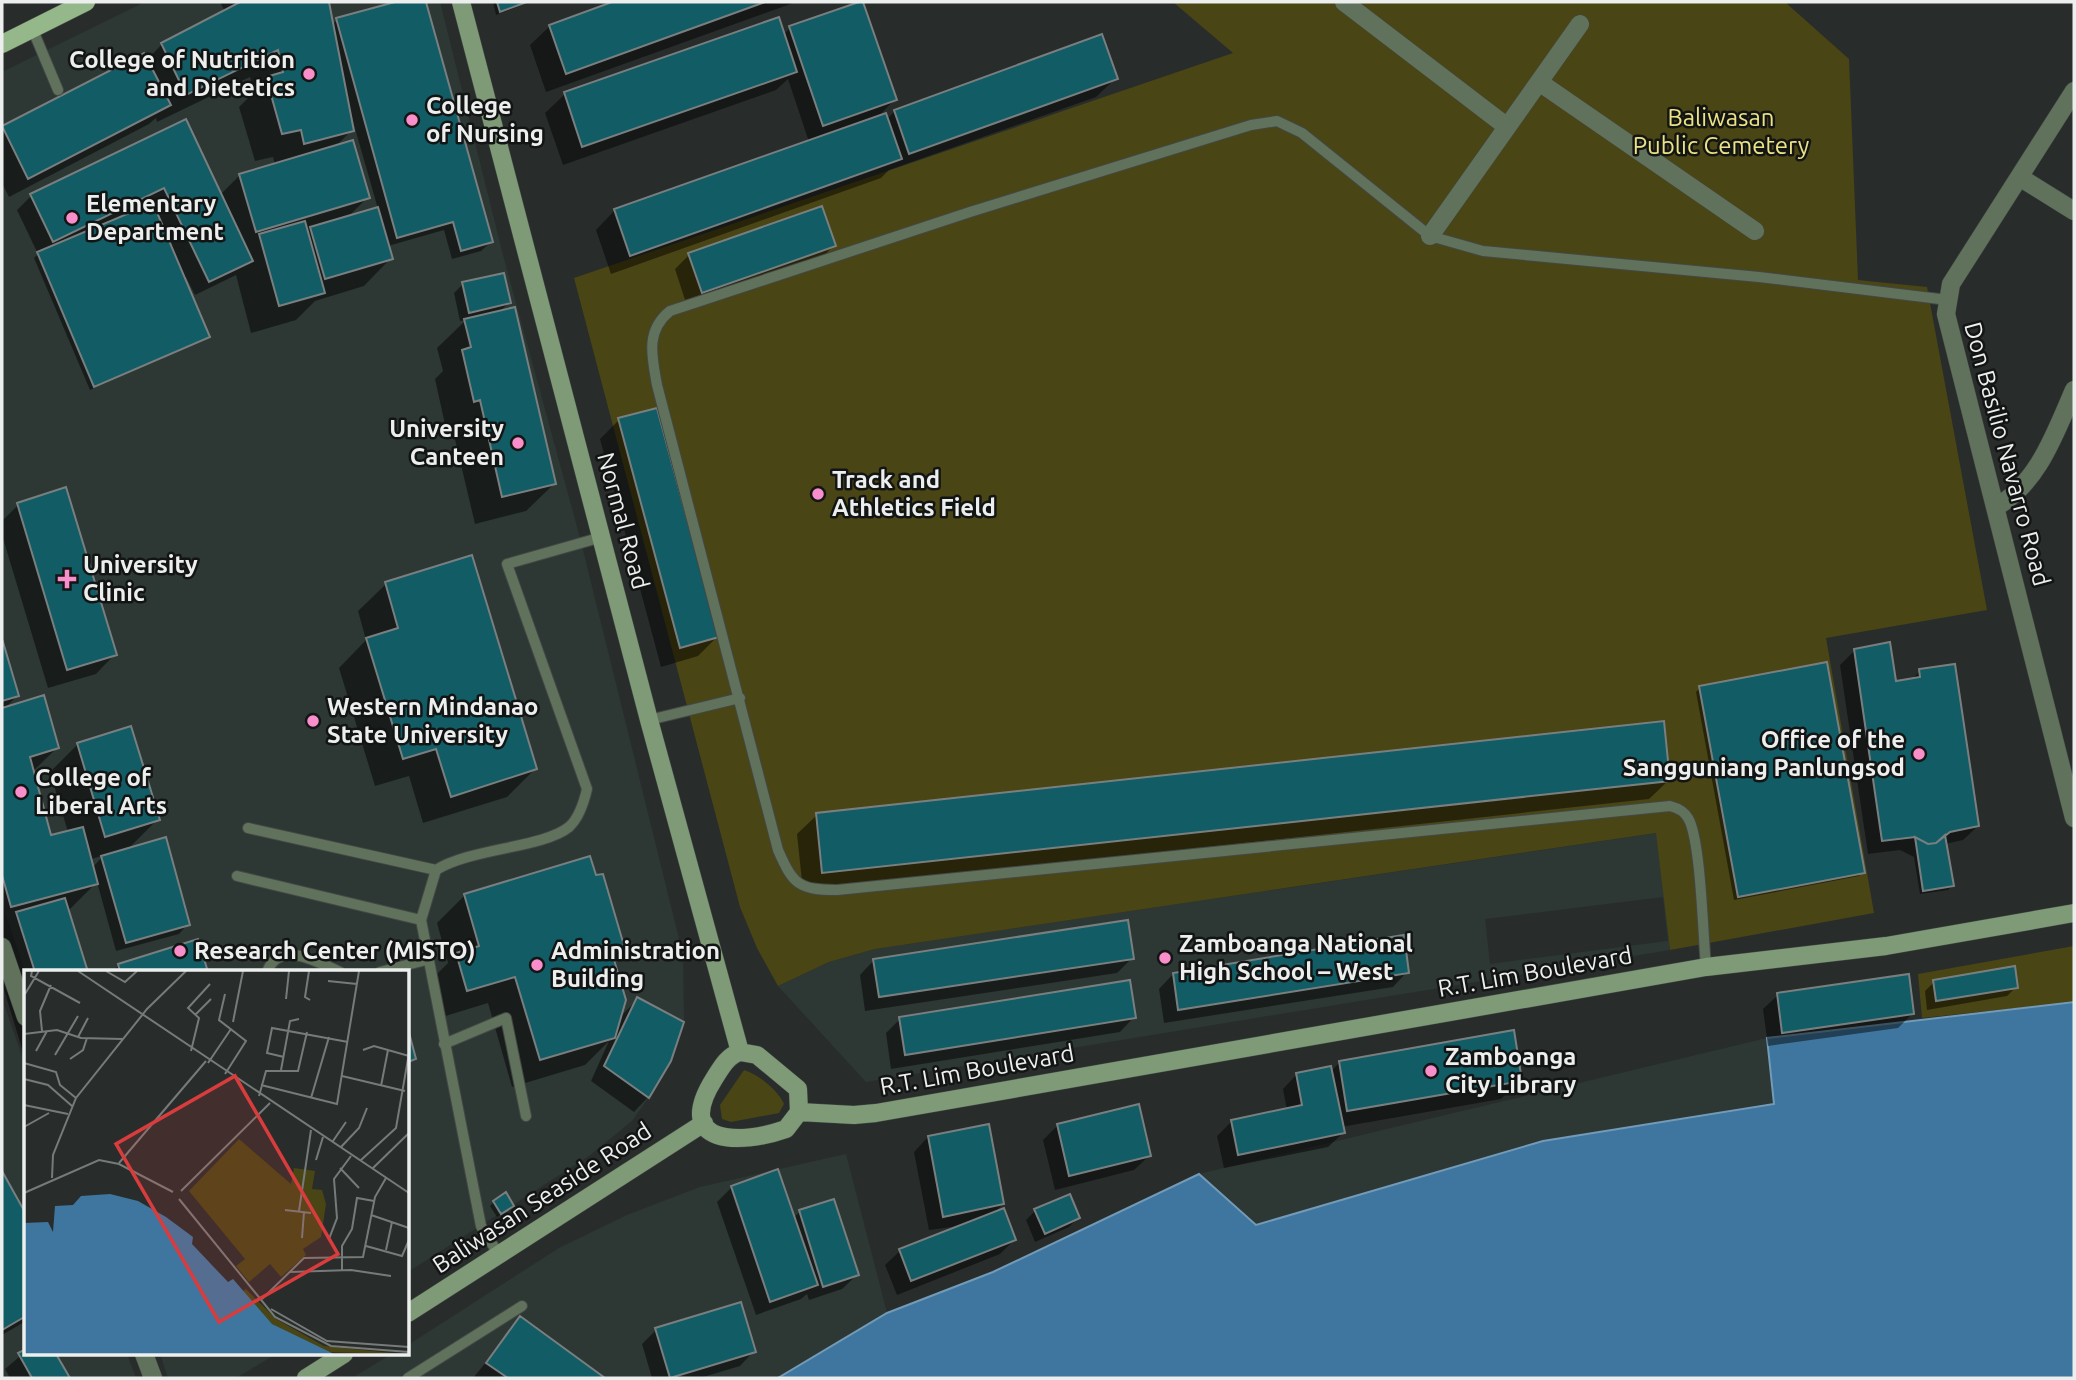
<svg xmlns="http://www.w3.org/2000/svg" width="2076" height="1380" viewBox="0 0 2076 1380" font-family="Ubuntu,sans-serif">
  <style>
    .built { fill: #2d3834; fill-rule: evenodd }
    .green { fill: #4a4514 }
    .water { fill: #3f769f; stroke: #739ab7; stroke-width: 2 }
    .shadow { fill: #0007; fill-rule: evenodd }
    .building { fill: #115c65; stroke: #797f7f; stroke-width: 2 }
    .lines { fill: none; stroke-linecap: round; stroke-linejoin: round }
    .lane-casing { stroke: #434846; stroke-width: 12 }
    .street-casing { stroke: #434846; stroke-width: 19 }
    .secondary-casing { stroke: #434846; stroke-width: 19 }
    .primary-casing { stroke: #434846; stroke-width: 19 }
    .lane { stroke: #61725c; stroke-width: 10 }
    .street { stroke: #61725c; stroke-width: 18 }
    .secondary { stroke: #7f9a77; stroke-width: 18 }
    .primary { stroke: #95b88b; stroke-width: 18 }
    .poi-dot { fill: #f98fca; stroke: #131414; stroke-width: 2.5 }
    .labels { text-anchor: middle; stroke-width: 5; stroke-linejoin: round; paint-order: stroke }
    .poi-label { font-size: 24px; font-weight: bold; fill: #ecefee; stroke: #131414; text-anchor: start }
    .park-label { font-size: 24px; fill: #ece385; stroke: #131414 }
    .street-label { font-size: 24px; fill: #ecefee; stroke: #131414 }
    .inset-road { fill: none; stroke: #767b79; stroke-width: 2 }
    .view { fill: #d83c3c; fill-opacity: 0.15; stroke: #d83c3c; stroke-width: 3.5 }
    .inset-edge { fill: none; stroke: #ecefee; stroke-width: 3.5 }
  </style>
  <rect width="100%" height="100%" fill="#282d2b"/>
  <!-- built -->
  <path class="built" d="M145,2H440L503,255L580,538L683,955L684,1022L663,1077L632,1121L589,1156L408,1272V972L26,973L2,904V72Z
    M1657,833L1670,950L866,1082L778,986L829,962L875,949ZM1663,897L1668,941L1490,964L1485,919Z
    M2,998L26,1068V1354H127L136,1378H2Z
    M1767,1038L1774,1104L1543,1141L1256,1225L1199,1174Z
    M846,1154L887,1313L778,1378H352L392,1354H408V1345L559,1248L627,1215L700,1187Z
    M160,1354H276L236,1378H168Z"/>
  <!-- green -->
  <path class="green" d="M1173,2H1785L1849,59L1858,280L1927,287L1987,610L1826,638L1874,913L1670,950L1656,833L875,949L829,962L778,986L757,948L740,907L574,278L1233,53Z
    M2074,946V1002L1922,1018L1918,974Z
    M744,1070C758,1074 779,1091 784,1104L779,1113L731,1122L722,1119L720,1105Z"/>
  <!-- water -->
  <path class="water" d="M2074,1002V1378H778L887,1313L993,1272L1199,1174L1256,1225L1543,1141L1774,1104L1767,1038Z"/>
  <!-- shadow -->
  <path class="shadow" d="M220,2H328L332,25L337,20L401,2H425L491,242L481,251L452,259L444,230L388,246L391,258L364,286L315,301L296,320L251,333L236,275L195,295L186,277L183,278L208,337L90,390L34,258L38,254L17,210L31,196L185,122L220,195L240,175L275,165L273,157L255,161L239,107L254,92L250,77L157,122L156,118L149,124L9,197L2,183V129L143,55L146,61L162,44L225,12ZM352,118L378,209L347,218L368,197L335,147L352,130L350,119ZM150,201L152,205L124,217L123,214Z
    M493,2H530L496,15Z
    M618,2H796L546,92L530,45L550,26Z
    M862,3L895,99L877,118L887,119L895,111L1116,78L1096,97L889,170L881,178L611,274L596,230L615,210L809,142L788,79L776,90L563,165L545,113L565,94L783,35L790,28Z
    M834,245L820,260L687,306L675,269L689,255Z
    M463,284L509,303L499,312L554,484L526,511L475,524L452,427L446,429L435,379L443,371L437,348L466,320L460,321L454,293Z
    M619,420L717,637L698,656L661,667L600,439Z
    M65,490L115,654L96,674L48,688L2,535V521L18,505Z
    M386,584L535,769L507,797L423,823L409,776L375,786L339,668L366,640L358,611Z
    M2,645L17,696L4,709L57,748L32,772L50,837L68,832L50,772L78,744L158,819L127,850L188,924L179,934L116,951L97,882L67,912L86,972H26V1062L2,983ZM104,855L92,868L89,860Z
    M1854,651L1894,683L1910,681L1920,671L1978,826L1963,840L1945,844L1952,886L1948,890L1920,894L1914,857L1900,850L1868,854L1840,665Z
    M1700,688L1863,872L1859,876L1734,900L1696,692Z
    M1669,780L1649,799L803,891L797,834L817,815Z
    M465,895L623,948L612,959L619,1018L637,1000L669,1060L648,1097L634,1112L591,1081L609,1041L585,1065L512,1087L488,1003L439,1018L429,982L448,963L437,923Z
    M197,941L206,972H112L119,965Z
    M1132,958L1117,973L865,1011L860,975L874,960Z
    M1407,972L1393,987L1164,1023L1159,989L1173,974Z
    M1934,982L2016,987L2007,996L1927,1010L1925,991Z
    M1778,995L1912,1014L1898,1028L1768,1046L1763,1009Z
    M1134,1017L1120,1032L891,1069L886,1033L900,1019Z
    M1340,1062L1520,1080L1501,1099L1341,1127L1343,1133L1328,1147L1224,1168L1217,1136L1232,1121L1287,1110L1283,1089L1297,1074L1331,1071Z
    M1058,1125L1149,1156L1134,1170L1055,1190L1043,1140Z
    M928,1137L1003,1204L992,1215L1014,1240L1000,1254L897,1295L885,1265L900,1251L967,1225L929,1230L914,1152Z
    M2,1174L26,1218V1321L2,1335Z
    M732,1187L793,1218L800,1212L833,1201L857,1275L842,1289L809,1300L807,1294L801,1299L756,1315L717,1202Z
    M494,1202L508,1210L497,1217L490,1206Z
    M1035,1211L1078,1218L1069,1227L1035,1242L1026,1220Z
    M521,1319L602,1378H473Z
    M656,1330L754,1351L740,1366L700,1378H652L642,1344Z
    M26,1351V1354H54L68,1378H10L5,1369Z"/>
  <!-- building -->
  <path class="building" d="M240,2H329L354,131L304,144L301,130L282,134L266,77L283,72L278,50L186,95L161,43Z
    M395,2H426L493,242L461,251L453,222L397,238L336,18Z
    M497,2H527L500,12Z
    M612,2H765L566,74L549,25Z
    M859,2H863L897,100L823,126L789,26Z
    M779,17L797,72L582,147L564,92Z
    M1102,34L1118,79L909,154L894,110Z
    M144,53L171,105L28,179L2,126Z
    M886,113L902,159L630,256L614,209Z
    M186,119L253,261L209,282L164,188L53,242L30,194Z
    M353,140L370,198L256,232L239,174Z
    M153,203L210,337L94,387L37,252Z
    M822,206L836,246L702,293L688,253Z
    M378,207L393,259L325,279L310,227Z
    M305,221L325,293L279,306L259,234Z
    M504,273L511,303L469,313L462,282Z
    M515,307L556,484L502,497L480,400L474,402L462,350L471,347L464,319Z
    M657,408L719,637L680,648L618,418Z
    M66,487L117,655L67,670L17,503Z
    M472,555L537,769L451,797L436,749L403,759L366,638L398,628L385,582Z
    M3,642L19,696L2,701V643Z
    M1890,642L1896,681L1920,677L1919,669L1955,664L1979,826L1950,832L1936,843L1928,844L1915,837L1882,841L1854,649Z
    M1827,662L1865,873L1738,897L1699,686Z
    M44,695L59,748L30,757L51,835L83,827L98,884L11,907L2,875V708Z
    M1664,721L1670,781L822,873L816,813Z
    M131,726L160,820L105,837L77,743Z
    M1945,835L1954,886L1923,891L1915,837L1928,844L1936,843Z
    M166,837L190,925L126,943L101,856Z
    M590,856L596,875L603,874L625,949L612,953L626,1000L615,1038L540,1060L515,977L467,991L456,953L479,946L464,894Z
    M65,898L88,972H35L16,912Z
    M1128,920L1134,959L879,997L873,959Z
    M1404,935L1409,973L1178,1010L1173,973Z
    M198,939L208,972H120L118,964Z
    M2015,966L2018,988L1936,1001L1933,980Z
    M1909,974L1914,1014L1782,1033L1777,993Z
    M1130,980L1136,1018L905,1055L899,1017Z
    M637,997L684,1022L671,1061L649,1098L604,1066Z
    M408,1029L416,1059L408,1062Z
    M1514,1030L1522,1081L1347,1111L1339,1061Z
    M1331,1066L1345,1133L1238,1155L1231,1120L1302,1105L1296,1073Z
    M1139,1104L1151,1156L1069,1176L1057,1124Z
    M989,1124L1004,1204L943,1217L928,1136Z
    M778,1169L818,1285L770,1302L731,1186Z
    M2,1171L26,1214V1316L2,1330Z
    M506,1192L514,1206L501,1214L493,1201Z
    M1070,1194L1080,1218L1045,1234L1034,1209Z
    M834,1199L859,1275L823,1287L799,1210Z
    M1004,1208L1016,1240L911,1281L899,1249Z
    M741,1302L756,1352L670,1378L655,1328Z
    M520,1316L605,1378H508L486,1363Z
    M26,1349V1354H56L70,1378H32L18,1353Z"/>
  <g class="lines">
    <!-- lane casing -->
    <g class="lane-casing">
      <path id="lane" d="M32,28L58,90
        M649,720L740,698
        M248,828L436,870
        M237,876L421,920
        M1706,967C1703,937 1701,839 1688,818C1684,811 1678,808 1670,806L837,890C798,890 793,884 778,850L657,385C652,357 645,331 670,311L970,212L1251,125L1277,121L1302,133L1430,236L1483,251L1759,277L1948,300
        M267,972C279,939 318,962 340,972
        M380,972L426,960
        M444,1044L506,1018L526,1116
        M499,1255L481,1226L421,920L436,870C471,848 543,848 569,827C579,818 584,802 587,789L507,564L602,537
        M408,1378L522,1306"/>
    </g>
    <!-- street casing -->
    <g class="street-casing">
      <path id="street" d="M1344,2L1506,126
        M1539,82L1755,231
        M2074,91L1951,284L1946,314L2074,818
        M2021,178L2074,211
        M1430,236L1580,24
        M1996,507C2039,482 2055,433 2074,390
        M2,947L26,1017
        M144,1354L153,1378"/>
    </g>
    <!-- secondary casing -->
    <g class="secondary-casing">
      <path id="secondary" d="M461,2L649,720L740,1052
        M740,1052L757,1055L798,1089L799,1112L786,1129C741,1145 672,1146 714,1079C721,1068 727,1056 740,1052Z
        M799,1112L854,1115L876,1113L1706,967L1886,946L2074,913
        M408,1313L704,1123
        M306,1378L344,1354"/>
    </g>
    <!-- primary casing -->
    <g class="primary-casing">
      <path id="primary" d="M2,44L86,2"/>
    </g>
    <!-- lane -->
    <use href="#lane" class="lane"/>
    <!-- street -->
    <use href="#street" class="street"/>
    <!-- secondary -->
    <use href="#secondary" class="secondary"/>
    <!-- primary -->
    <use href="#primary" class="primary"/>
  </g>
  <!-- markers -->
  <g class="poi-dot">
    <circle cx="309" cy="74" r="7"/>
    <circle cx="412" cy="120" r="7"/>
    <circle cx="72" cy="218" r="7"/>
    <circle cx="518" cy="443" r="7"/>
    <circle cx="818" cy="494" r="7"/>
    <path d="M63.5 568.5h7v7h7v7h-7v7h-7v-7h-7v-7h7z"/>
    <circle cx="313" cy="721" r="7"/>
    <circle cx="1919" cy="754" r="7"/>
    <circle cx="21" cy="792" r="7"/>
    <circle cx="180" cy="951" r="7"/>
    <circle cx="1165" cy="958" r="7"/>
    <circle cx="537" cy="965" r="7"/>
    <circle cx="1431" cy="1071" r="7"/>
  </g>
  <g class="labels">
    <!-- poi labels -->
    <g class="poi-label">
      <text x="295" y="68" text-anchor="end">College of Nutrition<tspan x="295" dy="28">and Dietetics</tspan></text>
      <text x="426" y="114">College<tspan x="426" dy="28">of Nursing</tspan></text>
      <text x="86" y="212">Elementary<tspan x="86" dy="28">Department</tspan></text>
      <text x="504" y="437" text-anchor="end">University<tspan x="504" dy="28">Canteen</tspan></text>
      <text x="832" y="488">Track and<tspan x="832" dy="28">Athletics Field</tspan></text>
      <text x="83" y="573">University<tspan x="83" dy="28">Clinic</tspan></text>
      <text x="327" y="715">Western Mindanao<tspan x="327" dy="28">State University</tspan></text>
      <text x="1905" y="748" text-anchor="end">Office of the<tspan x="1905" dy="28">Sangguniang Panlungsod</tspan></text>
      <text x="35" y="786">College of<tspan x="35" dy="28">Liberal Arts</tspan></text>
      <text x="1179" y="952">Zamboanga National<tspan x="1179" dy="28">High School – West</tspan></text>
      <text x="194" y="959">Research Center (MISTO)</text>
      <text x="551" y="959">Administration<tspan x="551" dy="28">Building</tspan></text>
      <text x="1445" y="1065">Zamboanga<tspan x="1445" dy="28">City Library</tspan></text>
    </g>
    <!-- park labels -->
    <g class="park-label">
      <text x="1721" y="126">Baliwasan<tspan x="1721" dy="28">Public Cemetery</tspan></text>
    </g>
    <!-- street labels -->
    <g class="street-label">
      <text transform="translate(2007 454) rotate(75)" y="8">Don Basilio Navarro Road</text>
      <text transform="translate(623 521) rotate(75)" y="8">Normal Road</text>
      <text transform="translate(1535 972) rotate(-10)" y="8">R.T. Lim Boulevard</text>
      <text transform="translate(977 1070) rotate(-10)" y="8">R.T. Lim Boulevard</text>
      <text transform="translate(542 1198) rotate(-33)" y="8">Baliwasan Seaside Road</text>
    </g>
  </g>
  <!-- overview -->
  <g transform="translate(24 970)">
    <rect width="385" height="385" fill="#282d2b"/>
    <path d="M215,169L267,214L270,198L291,201L288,219L298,220L302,234L297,267L279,279L282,285L257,307L246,294L225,312L212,296L221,289L165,221ZM222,319L252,349L300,376L377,384L300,382L248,354L228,334L219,321Z" fill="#4a4514"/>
    <path d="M86,224L114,231L142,247L169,267L168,274L204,312L209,309L248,354L310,384H0V253L24,252L29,262L31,236L49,235L57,226Z" fill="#3f769f"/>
    <path class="inset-road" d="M8,1L7,6L56,33M54,1L385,223M82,1L101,12L113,1M285,1L281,27L286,30M304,11L333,14M1,24L15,1M262,29L265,1M171,45L187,29M209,52L219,1M18,61L16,41L27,15M0,64L33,60L57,68L99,69M54,67L64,48M339,80L350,76L385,86M12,81L23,61M167,81L175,48L164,38L186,14M31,85L54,46M260,87L243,83L248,58L324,72M46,89L59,80L63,68M0,93L32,102L36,115L52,128M184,93L207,59M257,100L266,51L275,49M201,104L222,71L195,50L201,24M318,106L381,121M0,109L24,115L48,136M237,115L313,134L335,1M357,116L364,80M235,126L242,101H274L283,62M287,128L305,67M0,135L44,144M0,157L25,143M309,171L322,152M317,177L335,158L343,138M292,190L299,167M337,190L372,158L385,83M95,193L182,91M316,198L335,218M349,198L385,163M28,208L29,185L52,128L123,39L162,1M157,221L246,133M0,223L75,190L95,194L149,222M155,229L251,347L307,376L385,382M261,240L287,243M275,241L287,160M347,245L385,258M278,268L280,242M305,269L313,248L310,209L327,186M342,276L378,286L385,270M362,280L368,252M318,300V276L328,259L333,228L350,231M266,302L327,300L367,306M238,329L280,288L339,287L351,227L362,208M247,339L303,371L385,377"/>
    <path class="view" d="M211,106L314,284L195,352L92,174Z"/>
    <rect width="385" height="385" class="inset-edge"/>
  </g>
  <!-- border -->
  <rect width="2076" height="1380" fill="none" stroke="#ecefee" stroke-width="7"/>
</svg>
